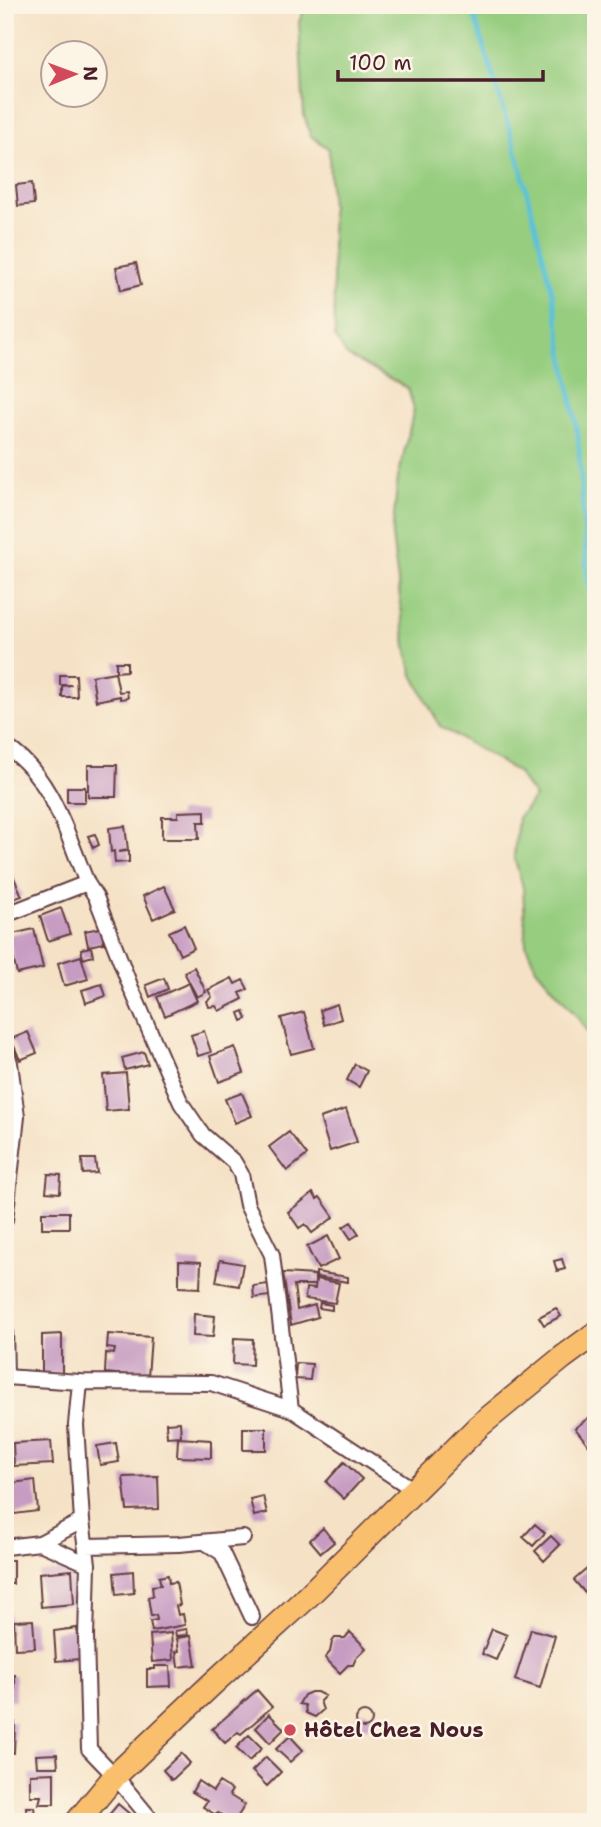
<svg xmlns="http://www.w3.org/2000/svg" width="601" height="1827" viewBox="0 0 601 1827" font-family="'Shantell Sans',sans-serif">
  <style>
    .green { fill: #96cd7f; stroke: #707655; stroke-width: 2 }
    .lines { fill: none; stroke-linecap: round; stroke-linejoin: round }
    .stream { stroke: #5bc1d9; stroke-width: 4.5 }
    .building { fill: #c79cc3 }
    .street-casing { stroke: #643c42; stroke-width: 18 }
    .primary-casing { stroke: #643c42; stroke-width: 26 }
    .street { stroke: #fff; stroke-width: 14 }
    .primary { stroke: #f9bf6d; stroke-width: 23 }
    .poi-dot { fill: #d1495b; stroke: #fcf5e5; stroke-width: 2.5 }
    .labels { text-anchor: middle; stroke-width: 5; stroke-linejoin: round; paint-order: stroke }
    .poi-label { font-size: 21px; font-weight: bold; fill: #4a1f2b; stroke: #fcf5e5; text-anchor: start }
  </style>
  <rect width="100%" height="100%" fill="#fcf5e5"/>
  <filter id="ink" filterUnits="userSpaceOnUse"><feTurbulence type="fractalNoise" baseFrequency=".0143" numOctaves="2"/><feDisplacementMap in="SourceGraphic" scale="14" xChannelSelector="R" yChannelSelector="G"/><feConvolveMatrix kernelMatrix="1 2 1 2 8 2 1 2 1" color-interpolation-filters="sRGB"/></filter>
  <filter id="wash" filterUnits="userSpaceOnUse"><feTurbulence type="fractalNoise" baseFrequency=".00686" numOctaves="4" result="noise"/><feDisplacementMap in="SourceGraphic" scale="28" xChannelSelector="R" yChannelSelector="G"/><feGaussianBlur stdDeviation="1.57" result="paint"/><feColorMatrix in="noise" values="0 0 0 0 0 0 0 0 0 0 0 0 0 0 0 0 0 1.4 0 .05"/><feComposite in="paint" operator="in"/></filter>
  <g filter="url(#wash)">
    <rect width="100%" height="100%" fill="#f5e2c6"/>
    <!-- green -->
    <path class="green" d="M306,5H596V1045L576,1015L536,968L526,945L523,887L514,857L518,818L535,797L517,772L440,726L413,675L406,646L392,535L398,478L414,410L408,388L347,356L335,337L329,149L311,136L304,115L299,22Z"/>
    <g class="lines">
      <!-- stream -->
      <path class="stream" d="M471,5L518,157L553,294L578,436L587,573L596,624"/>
    </g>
    <g id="blocks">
      <!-- building -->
      <path class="building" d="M32,183L34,204L18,206L16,185Z
        M136,263L141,285L121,290L116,267Z
        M116,662H127V671L116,672Z
        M115,672L119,692L127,691L128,698L120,699V696L96,701L92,676Z
        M60,675H76L77,697H62V686L72,685H60Z
        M88,765H117L116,797H88Z
        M67,787H85V802H67Z
        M205,811V822H198L199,839H162V817H178V812Z
        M125,826L128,850L118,852L129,851V862L115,863L114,851L111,852L109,828Z
        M95,834L99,845L93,848L88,836Z
        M11,871L22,896L5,902V873Z
        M164,886L175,909L153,919L143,896Z
        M61,908L70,934L48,941L40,916Z
        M184,925L194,948L180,955L169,932Z
        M100,928L104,943L88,946L85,931Z
        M34,929L43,968L17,974L8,935Z
        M91,947L93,956L83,959L81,949Z
        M81,956L88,979L64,986L58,963Z
        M194,967L206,992L197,997L184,972Z
        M164,978L168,989L150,997L146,985Z
        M232,978L235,984L243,980L248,989L240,993L243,999L219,1011L216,1006L209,1007L207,1001L212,997L208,990Z
        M189,983L197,1001L165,1016L157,997Z
        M102,984L106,996L86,1003L82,990Z
        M337,1004L341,1019L324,1025L320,1010Z
        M244,1011L247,1019L242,1021L239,1013Z
        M304,1012L314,1048L291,1054L281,1018Z
        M204,1031L211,1052L198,1056L191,1035Z
        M28,1032L37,1053L20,1060L11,1039Z
        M235,1047L244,1073L219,1082L210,1056Z
        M144,1052L148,1064L125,1070L122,1058Z
        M355,1064L367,1071L359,1087L347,1080Z
        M126,1073L129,1109L106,1111L103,1075Z
        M242,1093L252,1116L235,1123L225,1099Z
        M346,1109L357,1142L330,1151L320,1118Z
        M289,1132L307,1155L287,1171L269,1147Z
        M82,1159H95L97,1173L83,1174Z
        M48,1174L61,1175L60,1193L46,1192Z
        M313,1193L317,1199L320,1197L334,1217L312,1233L305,1224L299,1228L288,1212Z
        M42,1212H69V1228H42Z
        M351,1222L359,1234L351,1239L343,1227Z
        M328,1236L339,1259L318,1269L307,1247Z
        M562,1259L565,1269L557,1271L554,1261Z
        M220,1260L243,1264L239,1286L216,1282Z
        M179,1261L201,1262L200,1288L179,1287Z
        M316,1272L348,1277V1282L316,1277Z
        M283,1273L315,1275V1285H294L297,1310L315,1305L318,1317L291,1325Z
        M316,1279L339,1283L335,1303L305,1299L306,1288L315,1289Z
        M268,1284L270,1296L254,1298L253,1286Z
        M320,1303L332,1305V1310L319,1308Z
        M556,1308L561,1316L544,1325L539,1317Z
        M194,1314L215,1316L213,1337L193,1336Z
        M62,1334V1373L42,1374V1335Z
        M108,1334L151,1337L148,1377L105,1373L106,1353L114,1354L115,1349L107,1348Z
        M234,1338L253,1339L252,1365L233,1364Z
        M296,1363L312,1364L310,1380L295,1379Z
        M591,1416L596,1422V1449L593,1451L575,1428Z
        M180,1422L181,1436L167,1437L166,1423Z
        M243,1428H266V1450H243Z
        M178,1438L211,1440V1458L177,1457Z
        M51,1441L53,1464L14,1466L13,1443Z
        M116,1443L119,1462L100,1465L97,1446Z
        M344,1462L362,1479L344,1499L326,1482Z
        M158,1476L159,1509L127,1510L123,1477Z
        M35,1480L38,1511L15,1514L11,1483Z
        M263,1496L267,1513L254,1516L250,1499Z
        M535,1524L545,1533L533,1546L523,1537Z
        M323,1528L334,1542L321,1553L310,1540Z
        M551,1536L560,1545L544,1561L535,1551Z
        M5,1560H13V1584H5Z
        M596,1561V1584L585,1593L574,1580Z
        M72,1570L74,1604L41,1607L39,1573Z
        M133,1571L134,1593L116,1595L114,1573Z
        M168,1575L169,1583L176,1582L180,1605L176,1606L178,1615L183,1614L185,1625L152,1631L150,1621L157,1620L156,1615L151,1616L148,1597L153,1596L152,1586L161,1585L159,1577Z
        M5,1612H9L10,1634H5Z
        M33,1620L35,1648L15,1649L14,1621Z
        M77,1628L80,1659L56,1661L54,1631Z
        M187,1629L188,1635L176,1636L175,1631Z
        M492,1629L507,1635L496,1660L482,1654Z
        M531,1629L555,1636L540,1688L515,1680Z
        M350,1632L366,1648L356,1658L353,1665H348L340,1673L325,1658L330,1652L332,1642L335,1638H345Z
        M171,1633L173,1660L152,1662L150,1635Z
        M191,1636L196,1665L178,1667L176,1652L179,1651L177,1638Z
        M155,1666H170L171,1686L147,1687V1669H155Z
        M5,1675H15V1701H5Z
        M257,1690L272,1707L241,1734L238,1732L225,1743L212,1729Z
        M311,1692H317L325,1696L320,1701L323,1710L315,1717L306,1713L305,1705L299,1704L304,1695Z
        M356 1720a8 8 0 1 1 16 0a8 8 0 1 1-16 0Z
        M269,1714L284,1729L270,1743L256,1728Z
        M5,1722H15L14,1753L5,1752Z
        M249,1735L262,1748L249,1761L236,1748Z
        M290,1736L303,1750L290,1762L276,1749Z
        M181,1753L190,1763L172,1780L163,1770Z
        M57,1754L58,1767H37L36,1755Z
        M266,1757L281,1772L267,1786L252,1771Z
        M54,1773V1804H39L41,1796H30V1774Z
        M198,1781L213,1791L219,1782L232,1790L229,1795L245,1805L234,1822L218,1813L216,1815L203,1807L207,1801L192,1792Z
        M118,1804L132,1816L128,1822H103Z
        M26,1807H34L35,1816H46V1822H27Z"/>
    </g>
  </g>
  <g filter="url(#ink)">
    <use href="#blocks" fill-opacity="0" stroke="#643c42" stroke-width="2"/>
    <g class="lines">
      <!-- street casing -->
      <g class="street-casing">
        <path id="street" d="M5,746C52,775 67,835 87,883
          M5,915L87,883L96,897L131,988L181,1103L203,1135L234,1162L241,1174L247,1205L272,1255L291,1409
          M5,1046L10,1063L17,1117
          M5,1128L17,1117L5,1220
          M5,1327L6,1377
          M5,1377L80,1382L211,1383L291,1409L414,1490
          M80,1382L76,1425L82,1521L88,1564L86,1637L89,1749L115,1776L153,1822
          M205,1542L222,1553L252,1617
          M40,1543L88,1564
          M86,1546L179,1544L243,1538
          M5,1547L40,1543L82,1521"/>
      </g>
      <!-- primary casing -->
      <g class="primary-casing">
        <path id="primary" d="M77,1822L115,1776L211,1685L303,1601L479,1426L562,1358L596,1333"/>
      </g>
      <!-- street -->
      <use href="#street" class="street"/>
      <!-- primary -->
      <use href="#primary" class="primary"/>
    </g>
  </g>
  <!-- markers -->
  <circle class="poi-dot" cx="290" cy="1730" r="7"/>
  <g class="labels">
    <!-- poi labels -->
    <g class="poi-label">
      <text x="304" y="1737">Hôtel Chez Nous</text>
    </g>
  </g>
  <!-- margin -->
  <rect width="601" height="1827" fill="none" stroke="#fcf5e5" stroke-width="28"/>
  <!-- north arrow -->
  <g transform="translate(74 74) rotate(89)"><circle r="33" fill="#fcf5e5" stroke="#b59f9b" stroke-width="2"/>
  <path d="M0-5L12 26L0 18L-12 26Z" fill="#d1495b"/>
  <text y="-10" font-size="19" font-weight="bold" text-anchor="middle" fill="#4a1f2b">N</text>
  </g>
  <!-- scale -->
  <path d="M338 70v10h205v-10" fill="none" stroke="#4a1f2b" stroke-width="3.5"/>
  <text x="349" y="70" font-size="21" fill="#4a1f2b" stroke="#fcf5e5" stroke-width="5" paint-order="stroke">100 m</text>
</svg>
